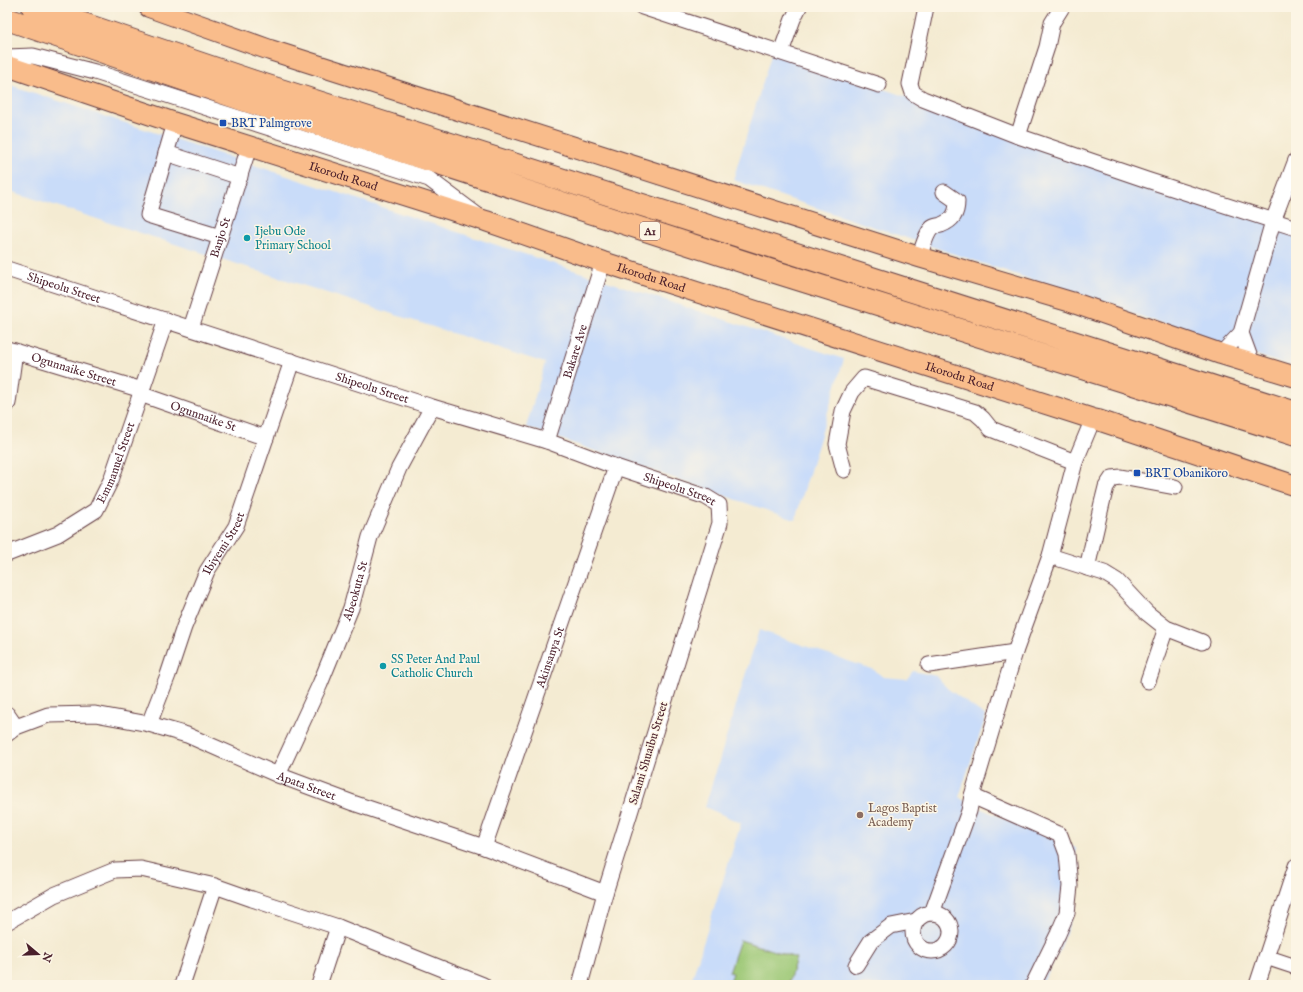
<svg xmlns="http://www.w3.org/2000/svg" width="1303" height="992" viewBox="0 0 1303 992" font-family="'IM FELL English',serif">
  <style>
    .built { fill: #c9dcf9 }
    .park { fill: #9cc876; stroke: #737450 }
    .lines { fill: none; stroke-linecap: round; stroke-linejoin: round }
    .minor-casing { stroke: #643e44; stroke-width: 17 }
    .major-casing { stroke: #643e44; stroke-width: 22 }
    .highway-casing { stroke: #643e44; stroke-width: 24 }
    .minor { stroke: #fff; stroke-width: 15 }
    .major { stroke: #f9bc8b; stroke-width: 20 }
    .highway { stroke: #f9bc8b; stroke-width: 22 }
    .transit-dot { fill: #1a4fb4; stroke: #fcf5e5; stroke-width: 1.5 }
    .culture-dot { fill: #0f9aa8; stroke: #fcf5e5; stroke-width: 1.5 }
    .education-dot { fill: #8d6e63; stroke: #fcf5e5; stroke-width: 1.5 }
    .labels { text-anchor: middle; stroke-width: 3; stroke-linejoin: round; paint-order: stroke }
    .shield { fill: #fcf5e5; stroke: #7f5f63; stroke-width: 1 }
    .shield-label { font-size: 11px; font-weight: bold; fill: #4a1f2b }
    .transit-label { font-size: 12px; fill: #164399; stroke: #fcf5e5; text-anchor: start }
    .street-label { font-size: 12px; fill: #4a1f2b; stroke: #fcf5e5 }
    .culture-label { font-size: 12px; fill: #0d838f; stroke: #fcf5e5; text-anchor: start }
    .education-label { font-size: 12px; fill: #785e54; stroke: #fcf5e5; text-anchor: start }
  </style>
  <rect width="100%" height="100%" fill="#fcf5e5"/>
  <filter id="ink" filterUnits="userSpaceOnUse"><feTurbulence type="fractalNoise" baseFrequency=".025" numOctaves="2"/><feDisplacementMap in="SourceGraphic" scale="8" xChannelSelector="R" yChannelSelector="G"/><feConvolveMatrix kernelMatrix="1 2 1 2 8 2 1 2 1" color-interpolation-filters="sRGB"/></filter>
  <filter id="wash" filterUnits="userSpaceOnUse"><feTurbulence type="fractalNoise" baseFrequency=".012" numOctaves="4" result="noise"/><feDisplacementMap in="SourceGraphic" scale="16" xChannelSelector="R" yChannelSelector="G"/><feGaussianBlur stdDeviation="0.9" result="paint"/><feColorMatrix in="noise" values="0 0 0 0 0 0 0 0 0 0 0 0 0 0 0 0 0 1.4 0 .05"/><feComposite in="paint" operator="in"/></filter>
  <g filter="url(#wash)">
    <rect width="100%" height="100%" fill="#f4ebd2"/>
    <!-- built -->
    <path class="built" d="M772,52L1087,157L1296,225V368L733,180Z
      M7,84L844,359L795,520L526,427L545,363L7,190Z
      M759,630L874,670L883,677L907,679L913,671L936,676L948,689L986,716L959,797L967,803L1076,848L1075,907L1060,950L1042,985H690L741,823L705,807Z"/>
    <!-- park -->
    <path class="park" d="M740,940L796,958L788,985H729L733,973L729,972Z"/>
  </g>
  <g filter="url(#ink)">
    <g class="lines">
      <!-- minor casing -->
      <g class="minor-casing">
        <g id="minor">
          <path d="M642,7L879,85"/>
          <path d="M926,7L910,84L913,93L923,99L1018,136L1147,180L1296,228"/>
          <path d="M781,52L793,19L799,7"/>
          <path d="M7,57L33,56L95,72L429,179L477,215"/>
          <path d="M175,123L148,215L220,237"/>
          <path d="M1018,136L1047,47L1052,23L1062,7"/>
          <path d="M166,153L240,177"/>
          <path d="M919,257C922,250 926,233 932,228C934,226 938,226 941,225C953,220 957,214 957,201L944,192"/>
          <path id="s1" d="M7,269L432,407L547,441L616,467L706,497L719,505L720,523L605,893L580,985"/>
          <path id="s2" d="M191,328L249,147"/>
          <path d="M1241,333L1252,363"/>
          <path id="s3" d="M7,349L142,390"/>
          <path d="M1221,354L1241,333L1273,221L1296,160"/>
          <path id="s4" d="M140,394L266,438"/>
          <path d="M7,404L8,403L15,351"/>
          <path id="s5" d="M547,441L603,262"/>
          <path d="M844,470L837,444L843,411L852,392L864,378L975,412L983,419L991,429L1075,462"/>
          <path id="s6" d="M7,554L58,534L96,510L111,480L166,320"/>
          <path d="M1050,556L1104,573L1117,581L1147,613L1166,628L1202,642"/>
          <path d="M1087,568L1102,503L1106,487L1112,478L1121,477L1175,487"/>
          <path d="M929,665L1015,652"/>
          <path d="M1148,681L1166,628"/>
          <path d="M7,714L16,727"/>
          <path id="s7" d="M149,724L168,675L184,627L207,571L236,526L292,361"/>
          <path id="s8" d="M7,734L16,727L48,715L95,714L149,724L187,735L278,775L353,803L484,847L605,893"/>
          <path id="s9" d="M278,775L320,684L351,608L370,537L399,468L432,407"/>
          <path d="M972,796L1060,835L1067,854L1070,886L1067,913L1058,934L1033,985"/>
          <path id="s10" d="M484,847L616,467"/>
          <circle cx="932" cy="932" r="19"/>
          <path d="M932,913L969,811L972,796L1015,652L1050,556L1075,462L1093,419"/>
          <path d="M7,922L54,895L115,870L141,869L215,886L252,899L338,927L483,985"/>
          <path d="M1266,957L1296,967"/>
          <path d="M856,965L871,941L891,926L916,921"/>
          <path d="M182,985L215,886"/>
          <path d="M319,985L338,927"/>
          <path d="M1257,985L1296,866"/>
        </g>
      </g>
      <!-- major casing -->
      <g class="major-casing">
        <g id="major">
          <path d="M149,7L270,50L919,257L1071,302L1221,354L1296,377"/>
          <path id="s11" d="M7,66L175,123L486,221L603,262L1093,419L1098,420L1296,486"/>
        </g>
      </g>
      <!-- highway casing -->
      <g class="highway-casing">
        <path id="highway" d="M33,7L252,81L1296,413
          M7,19L247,101L769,270L1296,435"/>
      </g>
      <!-- minor -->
      <use href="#minor" class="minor"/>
      <!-- major -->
      <use href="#major" class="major"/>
      <!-- highway -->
      <use href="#highway" class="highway"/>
    </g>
  </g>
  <!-- markers -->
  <g class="transit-dot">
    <rect x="219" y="119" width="8" height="8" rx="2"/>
    <rect x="1133" y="469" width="8" height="8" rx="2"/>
  </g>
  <g class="culture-dot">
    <circle cx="247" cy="238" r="4"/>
    <circle cx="383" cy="666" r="4"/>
  </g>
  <circle class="education-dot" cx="860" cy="815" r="4"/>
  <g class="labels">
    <!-- shield labels -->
    <rect class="shield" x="640" y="222" width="20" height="18" rx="3"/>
    <g class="shield-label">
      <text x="650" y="235">A1</text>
    </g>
    <!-- transit labels -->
    <g class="transit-label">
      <text x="231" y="127">BRT Palmgrove</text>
      <text x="1145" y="477">BRT Obanikoro</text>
    </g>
    <!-- street labels -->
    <g class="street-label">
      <text dy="4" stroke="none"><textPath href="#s11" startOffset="354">Ikorodu Road</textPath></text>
      <text dy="4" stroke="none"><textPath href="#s2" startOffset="95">Banjo St</textPath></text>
      <text dy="4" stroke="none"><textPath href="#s11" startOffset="678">Ikorodu Road</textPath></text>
      <text dy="4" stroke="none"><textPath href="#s1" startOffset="60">Shipeolu Street</textPath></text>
      <text dy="4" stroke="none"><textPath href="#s5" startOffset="94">Bakare Ave</textPath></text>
      <text dy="4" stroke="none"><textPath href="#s3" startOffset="70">Ogunnaike Street</textPath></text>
      <text dy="4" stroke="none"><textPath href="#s11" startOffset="1002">Ikorodu Road</textPath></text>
      <text dy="4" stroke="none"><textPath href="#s1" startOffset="384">Shipeolu Street</textPath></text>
      <text dy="4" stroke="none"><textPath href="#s4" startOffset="67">Ogunnaike St</textPath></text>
      <text dy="4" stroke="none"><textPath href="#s6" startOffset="151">Emmanuel Street</textPath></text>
      <text dy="4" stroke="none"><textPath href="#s1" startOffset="708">Shipeolu Street</textPath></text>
      <text dy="4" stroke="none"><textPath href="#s7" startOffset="196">Ibiyemi Street</textPath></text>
      <text dy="4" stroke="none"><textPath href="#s9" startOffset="200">Abeokuta St</textPath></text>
      <text dy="4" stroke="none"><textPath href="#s10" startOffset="201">Akinsanya St</textPath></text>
      <text transform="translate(648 753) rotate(-73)" y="4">Salami Shuaibu Street</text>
      <text dy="4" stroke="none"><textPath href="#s8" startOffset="317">Apata Street</textPath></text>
    </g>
    <!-- culture labels -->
    <g class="culture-label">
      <text x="255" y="235">Ijebu Ode<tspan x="255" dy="14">Primary School</tspan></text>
      <text x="391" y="663">SS Peter And Paul<tspan x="391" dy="14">Catholic Church</tspan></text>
    </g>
    <!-- education labels -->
    <g class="education-label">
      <text x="868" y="812">Lagos Baptist<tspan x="868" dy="14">Academy</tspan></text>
    </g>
  </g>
  <!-- margin -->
  <rect width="1303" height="992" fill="none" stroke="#fcf5e5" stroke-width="24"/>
  <!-- north arrow -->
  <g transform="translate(38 954) rotate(109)" stroke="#fcf5e5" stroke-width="3" paint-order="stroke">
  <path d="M0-3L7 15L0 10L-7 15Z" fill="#4a1f2b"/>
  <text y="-6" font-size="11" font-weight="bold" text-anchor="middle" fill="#4a1f2b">N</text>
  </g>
</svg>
